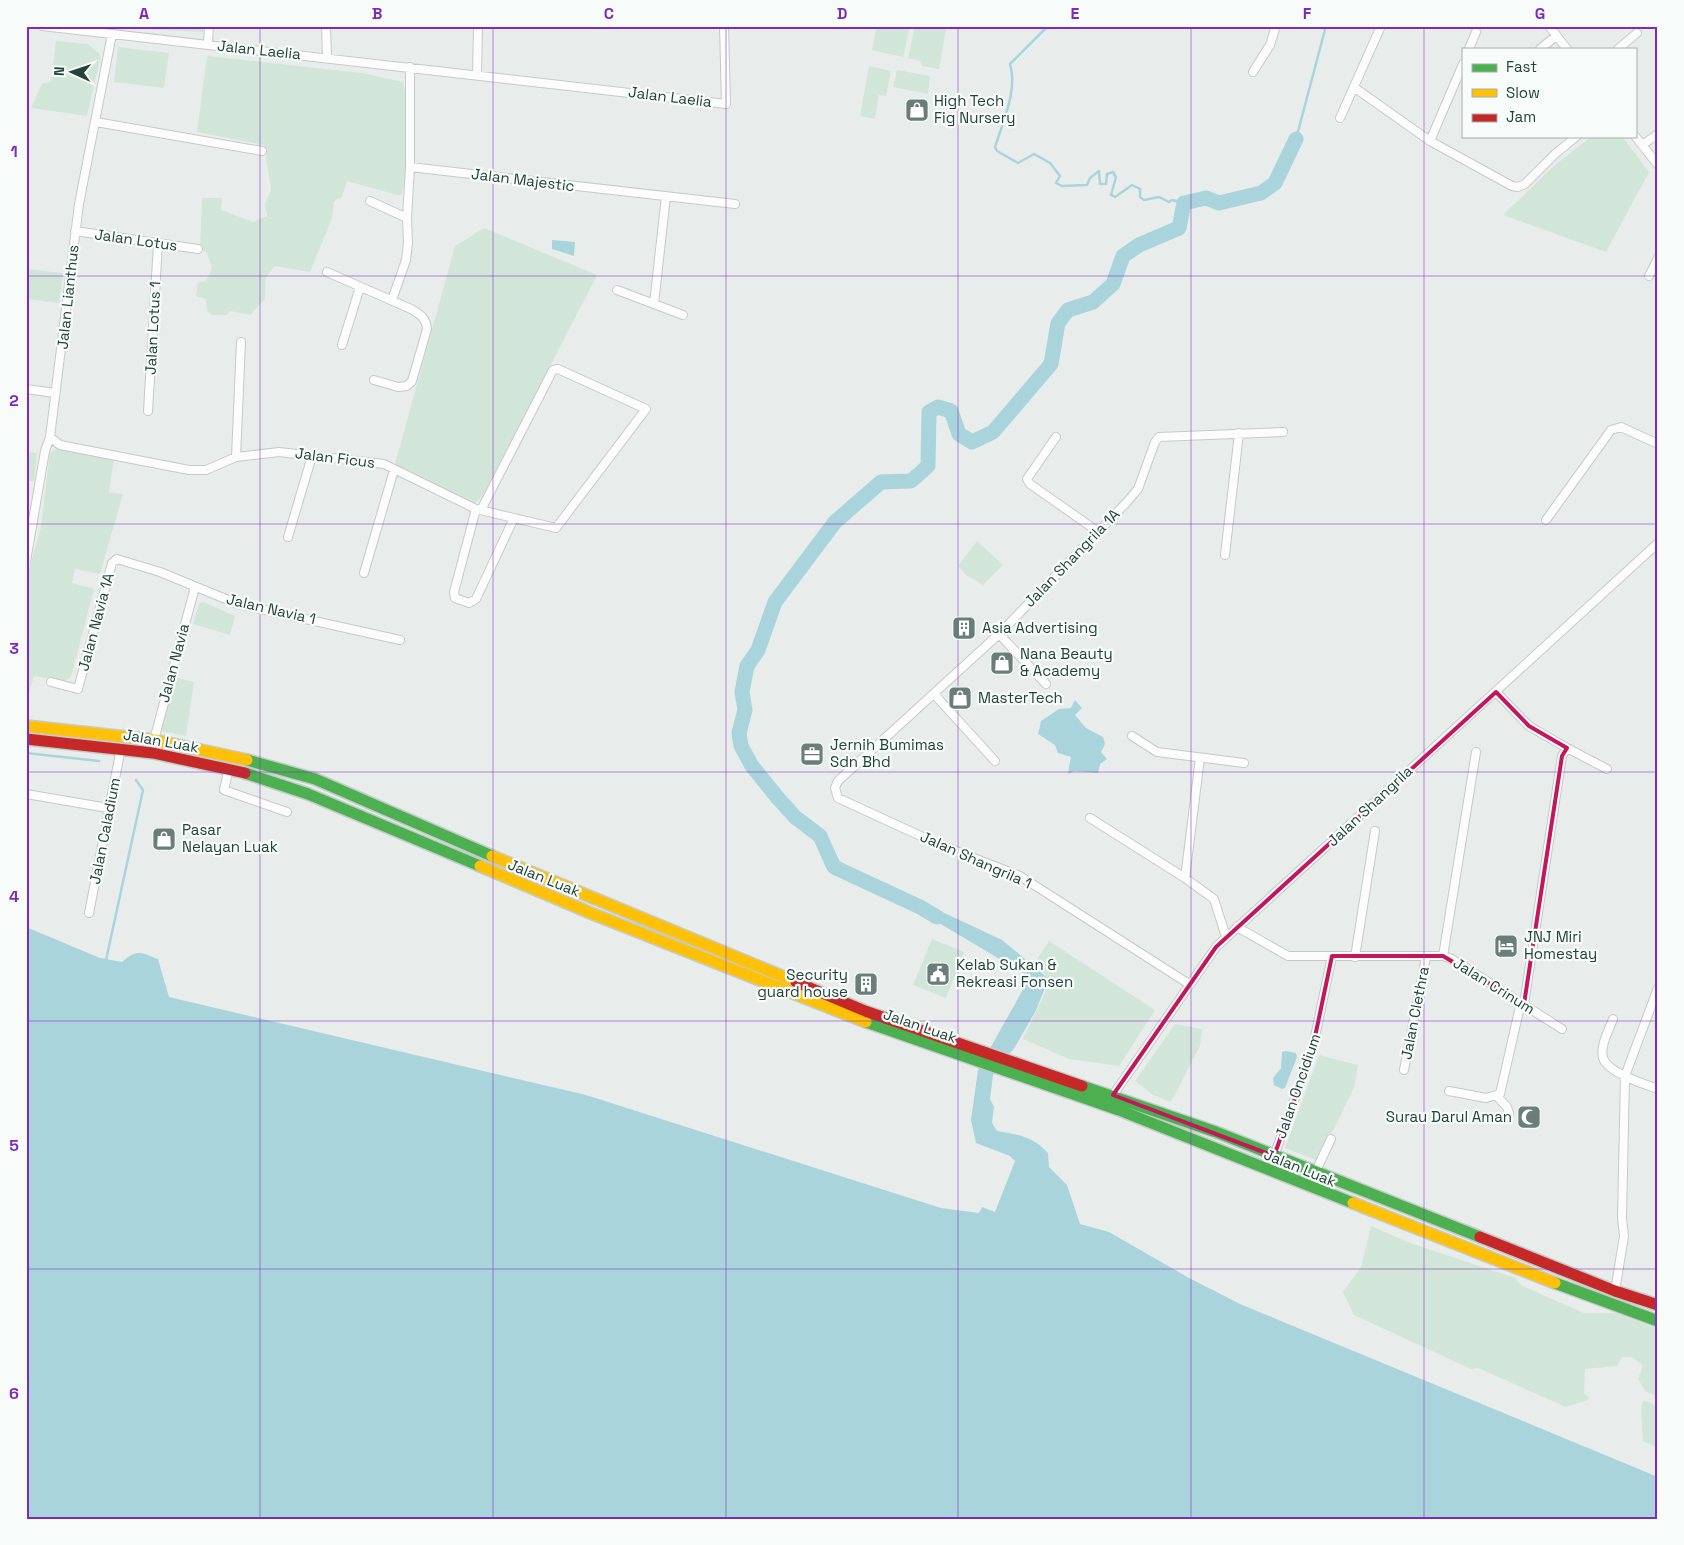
<svg xmlns="http://www.w3.org/2000/svg" width="1684" height="1545" viewBox="0 0 1684 1545" font-family="'Space Grotesk',sans-serif">
  <style>
    .green { fill: #d1e6d8 }
    .water { fill: #a9d4db }
    .lines { fill: none; stroke-linecap: round; stroke-linejoin: round }
    .stream { stroke: #a9d4db; stroke-width: 2.5 }
    .river { stroke: #a9d4db; stroke-width: 15 }
    .street-casing { stroke: #c5cac8; stroke-width: 10 }
    .fast-casing { stroke: #c3ccc9; stroke-width: 14 }
    .slow-casing { stroke: #c3ccc9; stroke-width: 14 }
    .jam-casing { stroke: #c3ccc9; stroke-width: 14 }
    .street { stroke: #fcfcfc; stroke-width: 8 }
    .fast { stroke: #4caf50; stroke-width: 11 }
    .slow { stroke: #ffc107; stroke-width: 11 }
    .jam { stroke: #c62828; stroke-width: 11 }
    .marked { fill: none; stroke: #c2185b; stroke-width: 4; stroke-linejoin: round }
    .grid { fill: none; stroke: #7b2cbf; stroke-width: 1; stroke-opacity: 0.55 }
    .labels { text-anchor: middle; stroke-width: 4.5; stroke-linejoin: round; paint-order: stroke }
    .street-label { font-size: 15px; fill: #24423a; stroke: #f7fbf9 }
    .poi-label { font-size: 15px; fill: #24423a; stroke: #f7fbf9; text-anchor: start }
    .neatline { fill: none; stroke: #7b2cbf; stroke-width: 2 }
    .grid-label { font-size: 16px; text-anchor: middle; font-weight: bold; fill: #7b2cbf }
  </style>
  <rect width="100%" height="100%" fill="#e8edeb"/>
  <!-- green -->
  <path class="green" d="M142,26H204L203,32L142,29Z
    M877,26H910L903,57L872,50Z
    M915,26L946,29L939,69L922,66L921,61L908,58Z
    M56,41L88,44L101,55L87,116L31,108L42,84L51,81Z
    M118,47L169,53L164,88L114,82Z
    M207,56L362,73L403,82L406,95L405,179L401,196L347,181L342,197L334,201L332,218L310,272L275,266L266,277L265,299L250,315L230,311L227,315H212L207,311L206,299L196,296L198,282L206,281L212,268L207,253L200,248L202,198H222L221,210L253,222L267,216L265,204L271,189L264,145L197,132Z
    M869,66L891,71L886,96L879,95L875,119L860,116Z
    M897,70L930,76L928,94L893,87Z
    M1592,136H1622L1649,172L1606,252L1503,215L1555,165Z
    M484,228L597,275L485,493L475,503L401,469L395,464L455,246Z
    M26,269L63,273L59,303L26,299Z
    M56,449L114,459L109,492L123,494L100,574L75,569L72,583L94,589L71,677L64,681L34,676L26,704V580L41,527L50,452Z
    M26,452L37,453L34,481H26Z
    M977,541L1003,565L983,585L966,575L958,566Z
    M203,602L235,616L230,635L193,624L199,604Z
    M174,677L194,682L186,736L161,731Z
    M932,939L964,952L946,998L913,985Z
    M1049,941L1155,1010L1119,1066L1069,1059L1023,1039L1051,980L1034,964Z
    M1175,1024L1202,1029L1200,1046L1171,1102L1153,1095L1135,1081Z
    M1319,1055L1358,1065L1354,1088L1318,1161L1285,1148Z
    M1371,1226L1410,1243L1515,1278L1522,1286L1584,1313H1615L1658,1329V1396L1646,1392L1638,1379L1643,1365L1631,1357H1622L1617,1366L1585,1369L1584,1394L1589,1397L1588,1400L1566,1407L1478,1368L1471,1369L1354,1315L1343,1292L1361,1267Z
    M1643,1401L1651,1402L1658,1409V1448L1643,1441L1641,1409Z"/>
  <!-- water -->
  <path class="water" d="M552,240L575,242L574,256L552,249Z
    M1075,700L1082,708L1075,715L1086,728L1103,737L1105,744L1101,752L1107,759L1100,764L1098,773L1074,771L1068,774L1071,757L1058,753L1055,745L1038,734L1041,721L1059,709L1071,708Z
    M920,907L934,908L1002,940L1049,979L1035,1012L1015,1047L993,1075L990,1099L994,1107L992,1123L997,1131C1019,1135 1032,1136 1048,1153L1049,1167L1067,1185L1080,1224L1109,1232L1189,1278L1240,1304L1658,1477V1519H26V927L100,958L122,962C137,949 140,952 158,959L169,997L586,1095L941,1208L979,1213L982,1207L995,1212L1015,1161L1010,1156L976,1143L971,1120L978,1070L1030,977L939,923Z
    M1286,1051L1296,1053L1297,1057L1285,1088L1282,1089L1274,1085L1273,1078L1281,1068L1282,1052Z"/>
  <g class="lines">
    <!-- stream -->
    <path class="stream" d="M1048,26L1010,64C1018,89 1003,122 995,147L997,151L1018,163L1034,154L1050,163L1060,176L1056,183L1062,186L1087,185L1090,178L1099,171L1100,184H1106L1107,174L1113,172L1116,177L1111,195L1115,197L1132,185L1140,189V197L1144,200L1159,197L1169,202L1172,200L1184,203
      M1296,139L1326,26
      M26,753L99,761
      M106,960L143,790L136,780"/>
    <!-- river -->
    <path class="river" d="M937,917L920,907L834,867L820,836L795,817L777,797L752,766L741,746L739,733L745,710L742,692L747,666L758,650L775,602L835,522L881,482L911,481L928,466L929,412L938,407L951,411L959,434L972,442L993,432L1051,364L1058,323L1068,310L1093,302L1113,284L1123,256L1139,245L1179,228L1184,203L1206,198L1219,203L1261,193L1275,183L1296,139"/>
    <!-- street casing -->
    <g class="street-casing">
      <path id="street" d="M42,26L726,104L724,26
        M326,26L327,57
        M1549,26L1567,49
        M208,44L209,26
        M1469,49L1476,32
        M1540,49L1556,36
        M1618,49L1637,33
        M410,67V167L735,204
        M1253,72L1270,45L1276,26
        M477,74L478,26
        M1355,88L1430,141L1512,186L1518,187L1525,184L1555,154L1577,136
        M1340,118L1381,26
        M96,122L262,151
        M1635,136L1658,165
        M1430,141L1463,64
        M1642,145L1658,134
        M370,201L407,218
        M75,231L198,249
        M327,272L411,309C421,315 426,318 427,329L412,381L407,386L398,387L374,380
        M1649,276L1658,258
        M617,290L683,315
        M392,300L406,260L408,243L407,218L410,167
        M654,304L666,196
        M342,345L360,287
        M26,389L55,393
        M148,411L158,244
        M50,437L60,445L189,470H206L236,457L279,452L384,464L476,509L556,528L646,409L558,369L553,370L481,510
        M1056,437L1027,479L1030,484L1097,531
        M236,457L241,342
        M476,509L454,592L455,598L469,603L476,599L514,518
        M1546,520L1611,430L1621,427L1658,444
        M288,537L312,456
        M1225,555L1239,433
        M26,561L45,451L50,437L79,204L112,34
        M364,573L394,470
        M999,634L1046,684
        M51,682L78,689L112,563L117,559L160,572L238,604L400,640
        M1496,692L1529,726L1567,748L1562,756L1524,1004
        M934,694L995,761
        M1132,736L1157,752L1244,763
        M154,740L195,587
        M1567,748L1607,769
        M1200,758L1185,878L1214,899L1226,937
        M229,768L224,790L287,812
        M26,794L108,808
        M1090,818L1185,878
        M89,913L121,748
        M1237,927L1288,956H1443L1452,959L1562,1029
        M1443,956L1476,752
        M1355,957L1375,831
        M1189,984L1020,876L938,844L838,798L835,788L838,781L999,634L1126,503L1138,489L1155,442L1159,437L1283,432
        M1613,1019C1609,1030 1600,1045 1603,1058C1608,1073 1644,1084 1658,1089
        M1404,1070L1426,957
        M1449,1091L1486,1098L1500,1094L1521,1002
        M1113,1095L1216,947L1658,543
        M1497,1096L1507,1107L1509,1113
        M1274,1156L1312,1051L1332,956
        M1315,1173L1331,1139
        M1615,1291L1624,1236L1622,1218L1625,1076L1658,988"/>
    </g>
    <!-- fast casing -->
    <g class="fast-casing">
      <path id="fast" d="M247,760L315,779L492,856
        M245,773L308,794L480,866
        M866,1022L1119,1110L1353,1203
        M1082,1086L1216,1132L1480,1237
        M1555,1283L1658,1321"/>
    </g>
    <!-- slow casing -->
    <g class="slow-casing">
      <path id="slow" d="M26,726L154,740L247,760
        M492,856L796,982
        M480,866L593,914L866,1022
        M1353,1203L1555,1283"/>
    </g>
    <!-- jam casing -->
    <g class="jam-casing">
      <path id="jam" d="M26,739L153,753L245,773
        M796,982L865,1011L1082,1086
        M1480,1237L1615,1291L1658,1305"/>
    </g>
    <!-- street -->
    <use href="#street" class="street"/>
    <!-- fast -->
    <use href="#fast" class="fast"/>
    <!-- slow -->
    <use href="#slow" class="slow"/>
    <!-- jam -->
    <use href="#jam" class="jam"/>
  </g>
  <!-- marked area -->
  <path class="marked" d="M1496,692L1529,726L1567,748L1562,756L1524,1004L1443,956H1332L1312,1051L1274,1156L1113,1095L1216,947Z"/>
  <!-- grid -->
  <path class="grid" d="M260,26V1519M493,26V1519M726,26V1519M958,26V1519M1191,26V1519M1424,26V1519M26,276H1658M26,524H1658M26,772H1658M26,1021H1658M26,1269H1658"/>
  <!-- icons -->
  <defs>
    <g id="shop-square" transform="scale(1.25)"><rect x="-9" y="-9" width="18" height="18" rx="4" fill="#697e78" stroke="#f7fbf9"/><path d="M-5-2.5h2.3a2.7 3.5 0 0 1 5.4 0H5L5.5 6h-11ZM-1.5-2.5h3a1.5 2.3 0 0 0-3 0Z" fill="#fff"/></g>
    <g id="building-square" transform="scale(1.25)"><rect x="-9" y="-9" width="18" height="18" rx="4" fill="#697e78" stroke="#f7fbf9"/><path d="M-4-6H4V6H1V3H-1V6H-4ZM-2.5-4.3h1.7v1.8h-1.7ZM.8-4.3h1.7v1.8H.8ZM-2.5-1h1.7V.8h-1.7ZM.8-1h1.7V.8H.8Z" fill="#fff"/></g>
    <g id="office-square" transform="scale(1.25)"><rect x="-9" y="-9" width="18" height="18" rx="4" fill="#697e78" stroke="#f7fbf9"/><path d="M-6-3h4V-5.5h4V-3h4V5H-6ZM-1-4.5V-3h2v-1.5ZM-6 0V1H6V0Z" fill="#fff"/></g>
    <g id="hotel-square" transform="scale(1.25)"><rect x="-9" y="-9" width="18" height="18" rx="4" fill="#697e78" stroke="#f7fbf9"/><path d="M-6-4.5h1.5V1H6V5H4.5V3h-9V5H-6ZM-4 0a1.8 1.8 0 1 1 3.6 0ZM.5 0V-2.5h3Q6-2.5 6 0Z" fill="#fff"/></g>
    <g id="civic-square" transform="scale(1.25)"><rect x="-9" y="-9" width="18" height="18" rx="4" fill="#697e78" stroke="#f7fbf9"/><path d="M-.6-6.5H3V-4.5H.6V-3L4-1V1h2V6H-6V1h2V-1L-.6-3ZM-1.2 2.5V6h2.4V2.5Z" fill="#fff"/></g>
    <g id="mosque-square" transform="scale(1.25)"><rect x="-9" y="-9" width="18" height="18" rx="4" fill="#697e78" stroke="#f7fbf9"/><path d="M3.5-4.9A6 6 0 1 0 3.5 4.9A5 5 0 1 1 3.5-4.9Z" fill="#fff"/></g>
  </defs>
  <g fill-rule="evenodd">
    <use href="#shop-square" x="917" y="110"/>
    <use href="#building-square" x="964" y="628"/>
    <use href="#shop-square" x="1002" y="663"/>
    <use href="#shop-square" x="960" y="698"/>
    <use href="#office-square" x="812" y="754"/>
    <use href="#shop-square" x="164" y="839"/>
    <use href="#hotel-square" x="1506" y="946"/>
    <use href="#civic-square" x="938" y="974"/>
    <use href="#building-square" x="866" y="984"/>
    <use href="#mosque-square" x="1529" y="1117"/>
  </g>
  <g class="labels">
    <!-- street labels -->
    <g class="street-label">
      <text transform="translate(259 50) rotate(6)" y="5">Jalan Laelia</text>
      <text transform="translate(670 97) rotate(7)" y="5">Jalan Laelia</text>
      <text transform="translate(523 180) rotate(7)" y="5">Jalan Majestic</text>
      <text transform="translate(136 240) rotate(8)" y="5">Jalan Lotus</text>
      <text transform="translate(68 297) rotate(-84)" y="5">Jalan Lianthus</text>
      <text transform="translate(153 328) rotate(-87)" y="5">Jalan Lotus 1</text>
      <text transform="translate(335 458) rotate(7)" y="5">Jalan Ficus</text>
      <text transform="translate(1072 558) rotate(-46)" y="5">Jalan Shangrila 1A</text>
      <text transform="translate(271 609) rotate(13)" y="5">Jalan Navia 1</text>
      <text transform="translate(96 622) rotate(-75)" y="5">Jalan Navia 1A</text>
      <text transform="translate(174 663) rotate(-75)" y="5">Jalan Navia</text>
      <text transform="translate(161 741) rotate(10)" y="5">Jalan Luak</text>
      <text transform="translate(1370 806) rotate(-43)" y="5">Jalan Shangrila</text>
      <text transform="translate(105 831) rotate(-79)" y="5">Jalan Caladium</text>
      <text transform="translate(976 860) rotate(24)" y="5">Jalan Shangrila 1</text>
      <text transform="translate(544 878) rotate(22)" y="5">Jalan Luak</text>
      <text transform="translate(1494 986) rotate(32)" y="5">Jalan Crinum</text>
      <text transform="translate(1415 1013) rotate(-79)" y="5">Jalan Clethra</text>
      <text transform="translate(920 1026) rotate(19)" y="5">Jalan Luak</text>
      <text transform="translate(1298 1086) rotate(-71)" y="5">Jalan Oncidium</text>
      <text transform="translate(1300 1168) rotate(22)" y="5">Jalan Luak</text>
    </g>
    <!-- poi labels -->
    <g class="poi-label">
      <text x="934" y="106">High Tech<tspan x="934" dy="17">Fig Nursery</tspan></text>
      <text x="982" y="633">Asia Advertising</text>
      <text x="1020" y="659">Nana Beauty<tspan x="1020" dy="17">&amp; Academy</tspan></text>
      <text x="978" y="703">MasterTech</text>
      <text x="830" y="750">Jernih Bumimas<tspan x="830" dy="17">Sdn Bhd</tspan></text>
      <text x="182" y="835">Pasar<tspan x="182" dy="17">Nelayan Luak</tspan></text>
      <text x="1524" y="942">JNJ Miri<tspan x="1524" dy="17">Homestay</tspan></text>
      <text x="956" y="970">Kelab Sukan &amp;<tspan x="956" dy="17">Rekreasi Fonsen</tspan></text>
      <text x="848" y="980" text-anchor="end">Security<tspan x="848" dy="17">guard house</tspan></text>
      <text x="1512" y="1122" text-anchor="end">Surau Darul Aman</text>
    </g>
  </g>
  <!-- border -->
  <rect width="1684" height="1545" fill="none" stroke="#f7fbf9" stroke-width="55"/>
  <!-- legend -->
  <rect x="1462" y="48" width="175" height="90" fill="#f7fbf9" stroke="#a3b1ad"/>
  <rect x="1472" y="64" width="25" height="8" fill="#4caf50" stroke="#a3b1ad"/>
  <text x="1506" y="72" font-size="15" fill="#24423a">Fast</text>
  <rect x="1472" y="89" width="25" height="8" fill="#ffc107" stroke="#a3b1ad"/>
  <text x="1506" y="98" font-size="15" fill="#24423a">Slow</text>
  <rect x="1472" y="114" width="25" height="8" fill="#c62828" stroke="#a3b1ad"/>
  <text x="1506" y="122" font-size="15" fill="#24423a">Jam</text>
  <!-- north arrow -->
  <g transform="translate(72 72) rotate(273)" stroke="#f7fbf9" stroke-width="4" paint-order="stroke">
  <path d="M0-4L9 19L0 12L-9 19Z" fill="#24423a"/>
  <text y="-8" font-size="14" font-weight="bold" text-anchor="middle" fill="#24423a">N</text>
  </g>
  <rect x="28" y="28" width="1628" height="1490" class="neatline"/>
  <g class="grid-label">
    <text x="144" y="19">A</text>
    <text x="377" y="19">B</text>
    <text x="609" y="19">C</text>
    <text x="842" y="19">D</text>
    <text x="1075" y="19">E</text>
    <text x="1307" y="19">F</text>
    <text x="1540" y="19">G</text>
    <text x="14" y="157">1</text>
    <text x="14" y="406">2</text>
    <text x="14" y="654">3</text>
    <text x="14" y="902">4</text>
    <text x="14" y="1151">5</text>
    <text x="14" y="1399">6</text>
  </g>
</svg>
